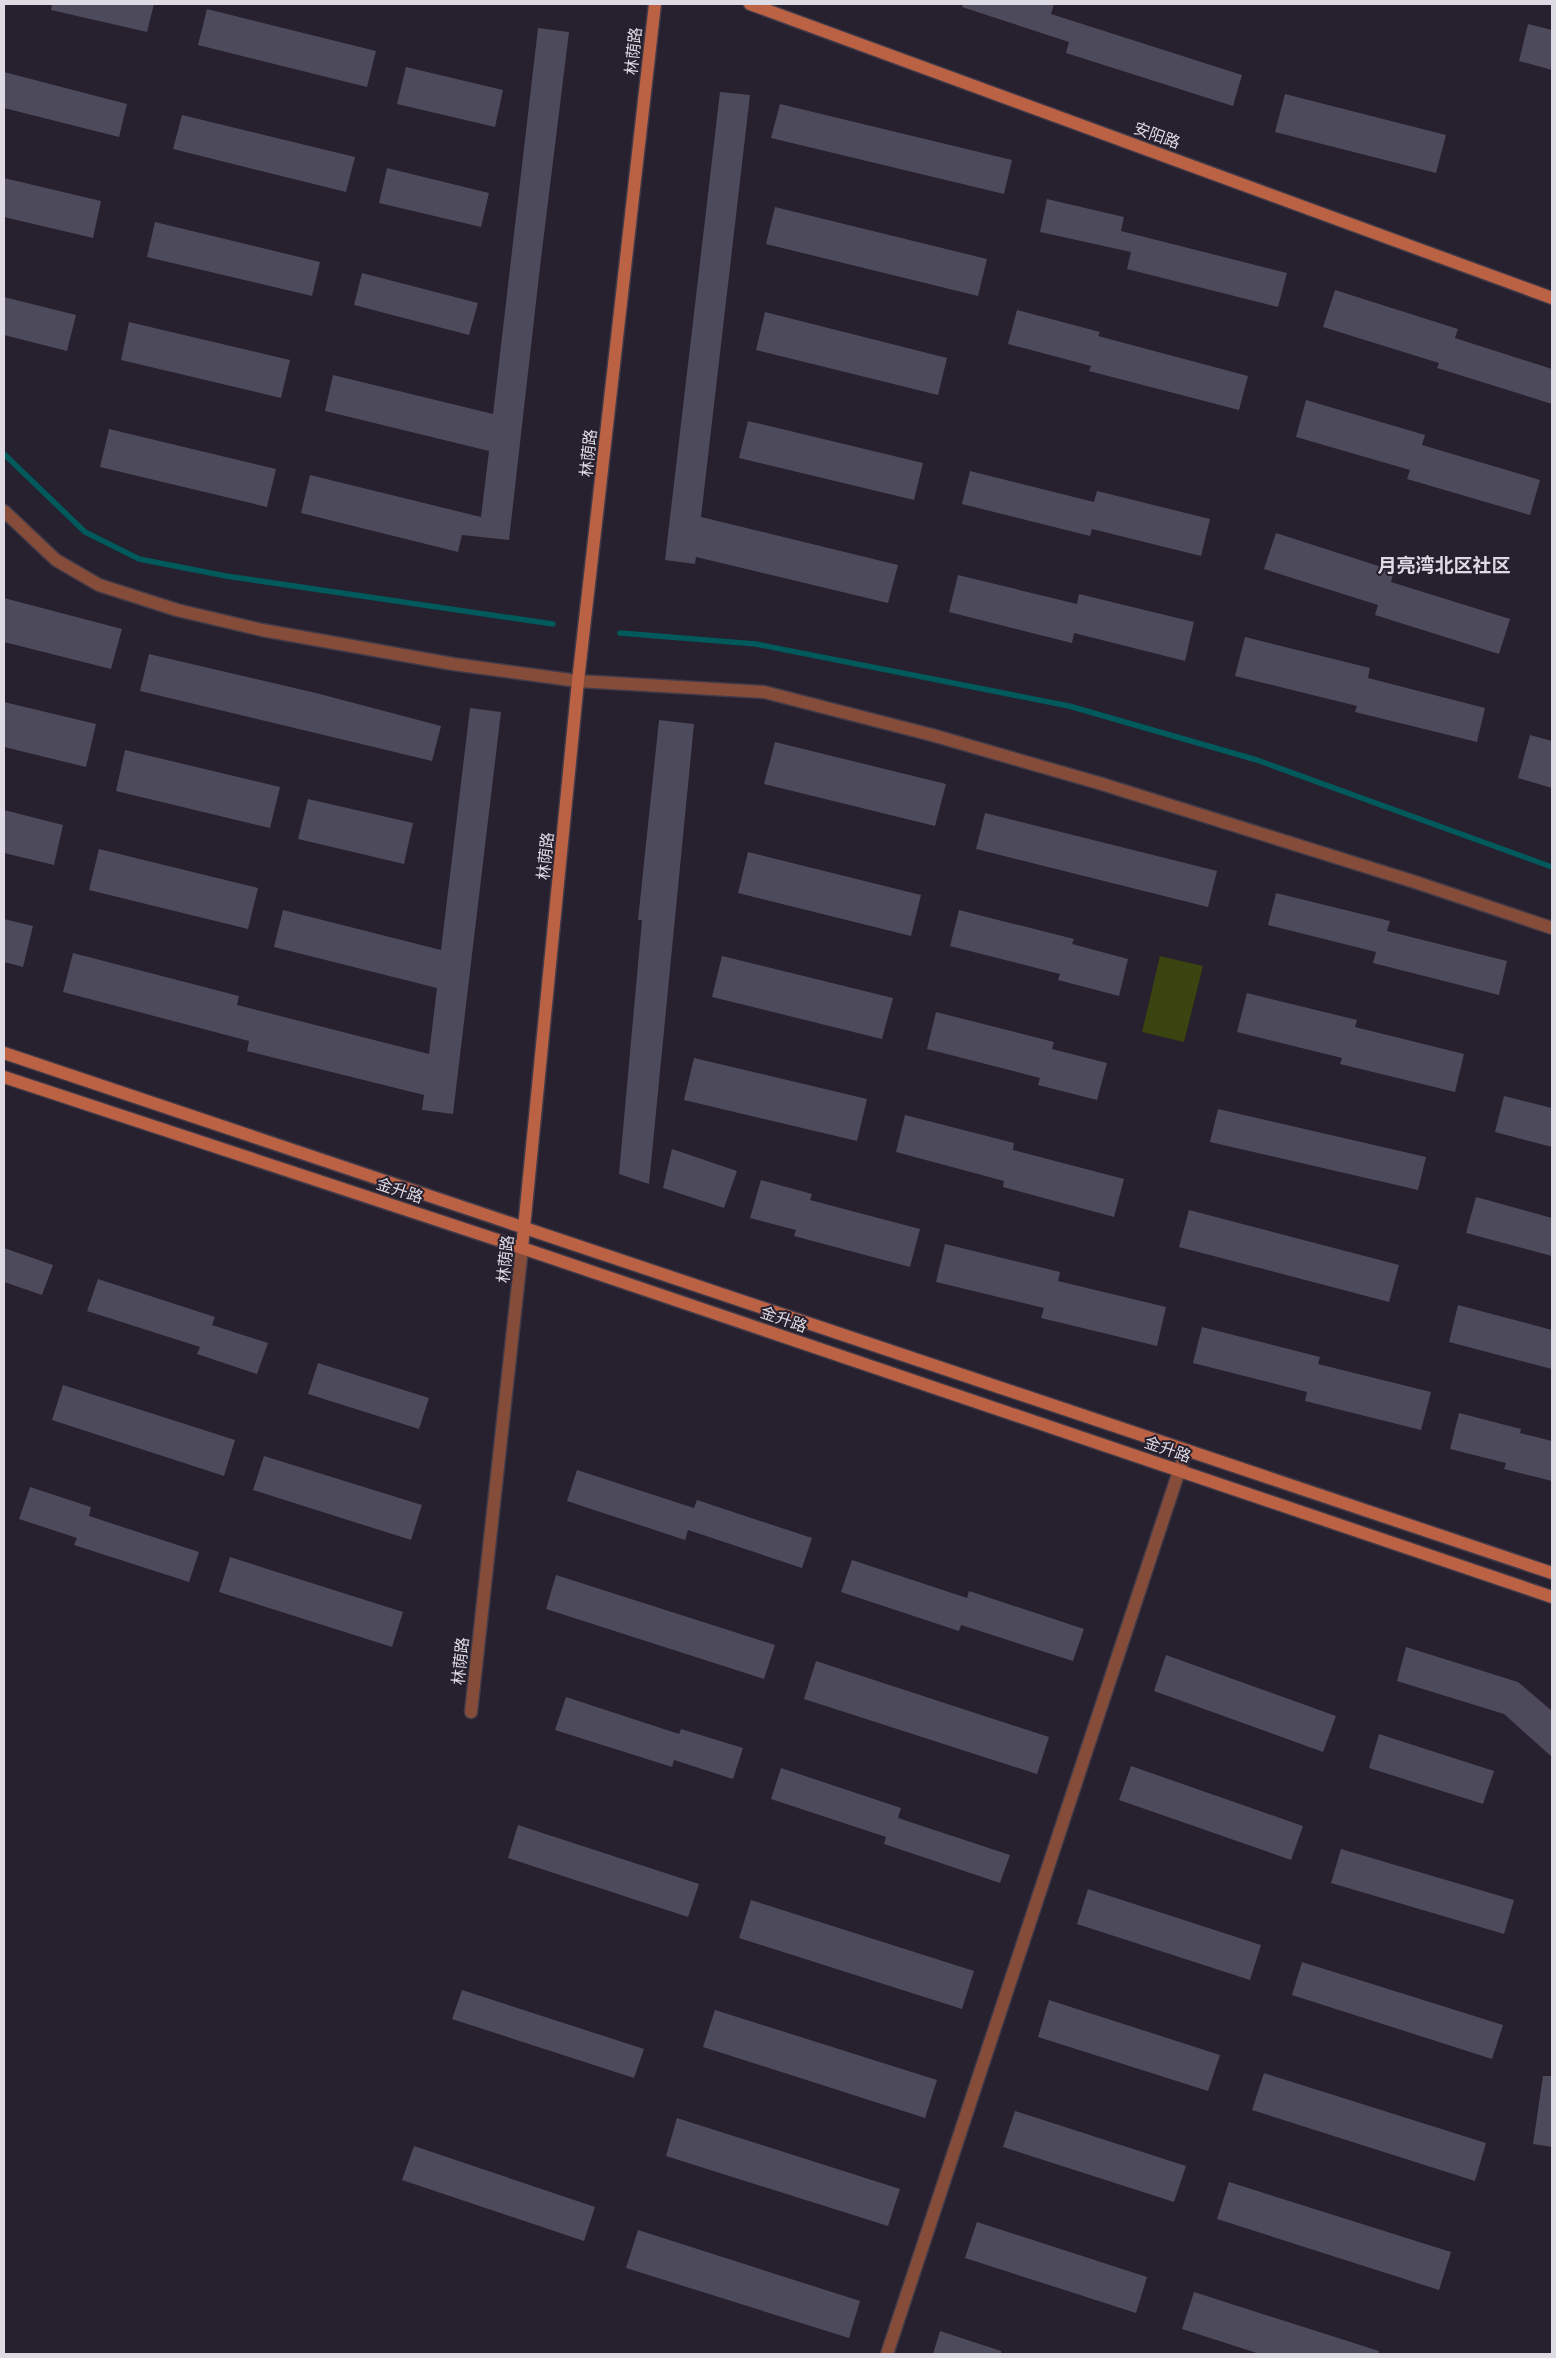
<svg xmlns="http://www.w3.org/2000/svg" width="1556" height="2358" viewBox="0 0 1556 2358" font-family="Ubuntu,'Noto Sans SC',sans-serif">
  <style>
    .green { fill: #3b4311 }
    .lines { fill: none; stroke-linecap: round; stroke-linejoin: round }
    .stream { stroke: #005a5b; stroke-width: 5.5 }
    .building { fill: #4c4a5b }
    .street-casing { stroke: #413a48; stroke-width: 15 }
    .secondary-casing { stroke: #413a48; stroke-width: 15 }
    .street { stroke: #854c3a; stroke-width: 12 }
    .secondary { stroke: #bb6144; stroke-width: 12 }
    .labels { text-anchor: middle; stroke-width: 4; stroke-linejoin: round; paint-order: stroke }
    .street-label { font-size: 16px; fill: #dfdbe5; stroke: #27202e }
    .quarter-label { font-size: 19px; font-weight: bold; fill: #dfdbe5; stroke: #27202e }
  </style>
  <rect width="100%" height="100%" fill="#27202e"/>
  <!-- green -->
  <path class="green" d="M1160,956L1203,966L1184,1042L1142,1032Z"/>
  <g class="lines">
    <!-- stream -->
    <path class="stream" d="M4,454L85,532L139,559L226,576L553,624
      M620,633L756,644L1069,706L1257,760L1552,867"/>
  </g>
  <!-- building -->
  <path class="building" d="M52,4H154L147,32L51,10Z
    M963,4H1054L1051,14L1242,75L1233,106L1066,53L1069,42L962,7Z
    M207,9L376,51L367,87L198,45Z
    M1528,24L1552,30V70L1519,61Z
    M538,28L569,32L540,267L509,540L462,535L458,552L301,513L310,475L481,517L489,451L325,411L333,375L493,414Z
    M406,67L503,90L495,127L397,104Z
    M4,72L127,104L119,137L4,108Z
    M720,92L750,95L701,517L898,565L888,603L696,557L695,564L665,560Z
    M1285,94L1446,135L1436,173L1275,132Z
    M780,104L1012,160L1004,194L771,138Z
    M182,115L355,157L346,192L173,149Z
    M387,168L489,193L481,227L379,203Z
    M4,178L101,201L93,238L4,217Z
    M1047,199L1124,217L1121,231L1287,273L1278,307L1127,269L1131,252L1040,232Z
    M775,207L987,259L978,296L766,244Z
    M155,222L320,262L312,296L147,257Z
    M362,273L478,303L469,335L354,305Z
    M1335,290L1458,329L1455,338L1552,369V404L1437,368L1439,363L1323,327Z
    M4,297L76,315L67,351L4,335Z
    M1017,310L1100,332L1098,336L1248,376L1239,410L1089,371L1091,366L1008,344Z
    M765,312L947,358L938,395L756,350Z
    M129,322L290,360L281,398L121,360Z
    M1306,400L1425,435L1422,445L1540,480L1530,515L1407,479L1410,470L1296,437Z
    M748,421L923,463L914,500L739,458Z
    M109,429L276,469L267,507L100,467Z
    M970,471L1094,502L1097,491L1210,519L1201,556L1092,529L1090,536L962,504Z
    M1276,533L1394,571L1391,582L1510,619L1499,654L1375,615L1378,605L1264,569Z
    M958,575L1077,604L1079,594L1194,622L1185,661L1074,633L1072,643L949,612Z
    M4,598L122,629L111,669L4,642Z
    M1245,637L1370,668L1368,678L1485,708L1477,742L1355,712L1357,706L1235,676Z
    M149,654L316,693L441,726L432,761L140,691Z
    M4,702L96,724L86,767L4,747Z
    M470,708L501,712L453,1114L422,1110L424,1095L247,1051L249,1041L63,992L73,953L239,996L237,1005L429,1054L437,988L274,947L283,910L441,950Z
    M659,720L694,724L649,1184L619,1174L642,920H638Z
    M1530,735L1552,741V788L1518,778Z
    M775,742L946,784L935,826L764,784Z
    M125,750L280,787L270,828L116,791Z
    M308,799L413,823L404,864L298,839Z
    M4,810L63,825L54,865L4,853Z
    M985,813L1217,871L1208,907L976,849Z
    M99,849L258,888L248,929L89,890Z
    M748,852L921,895L911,936L738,893Z
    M1276,893L1390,921L1387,931L1507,961L1499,995L1373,963L1376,952L1268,925Z
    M959,910L1074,939L1072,944L1128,959L1119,996L1058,980L1060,974L950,946Z
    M4,919L33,926L23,967L4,962Z
    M722,956L893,998L882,1039L712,997Z
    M1247,993L1357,1020L1355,1027L1464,1054L1455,1092L1340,1064L1342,1058L1237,1032Z
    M936,1012L1054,1042L1052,1049L1107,1063L1097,1100L1038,1085L1040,1078L927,1049Z
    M694,1058L867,1099L857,1141L684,1100Z
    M1504,1096L1552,1108V1147L1495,1132Z
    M1218,1109L1426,1157L1418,1190L1210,1142Z
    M905,1115L1014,1143L1013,1150L1124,1179L1114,1217L1003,1187L1004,1181L896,1152Z
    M672,1149L737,1171L724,1208L663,1188Z
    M761,1180L812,1194L810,1200L920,1229L910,1267L794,1236L796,1230L750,1218Z
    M1476,1197L1552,1218V1256L1466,1233Z
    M1189,1210L1399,1265L1389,1302L1179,1247Z
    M945,1244L1060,1272L1058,1281L1166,1307L1157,1346L1041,1318L1044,1308L936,1282Z
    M4,1248L53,1265L42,1295L4,1282Z
    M98,1279L215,1317L212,1325L268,1343L257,1374L197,1354L200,1347L87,1311Z
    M1458,1305L1552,1330V1369L1449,1342Z
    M1202,1327L1320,1357L1318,1364L1431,1392L1421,1430L1305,1401L1307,1392L1193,1363Z
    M318,1363L429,1398L419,1429L308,1394Z
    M63,1385L235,1440L224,1476L52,1420Z
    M1459,1413L1521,1429L1520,1433L1552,1441V1481L1504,1469L1506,1463L1450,1449Z
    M264,1456L422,1505L411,1540L253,1490Z
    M577,1470L694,1508L697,1500L812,1538L802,1568L688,1530L685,1540L567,1501Z
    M30,1487L91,1507L89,1516L199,1552L189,1582L74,1545L77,1538L19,1519Z
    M230,1557L403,1612L392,1647L219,1592Z
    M852,1560L967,1598L969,1591L1084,1629L1073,1661L961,1625L959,1631L841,1592Z
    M556,1575L775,1645L764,1679L546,1609Z
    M1406,1647L1518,1682L1552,1711V1757L1504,1714L1397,1681Z
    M1166,1655L1336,1716L1323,1752L1154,1691Z
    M816,1661L1049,1737L1037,1774L804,1699Z
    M566,1697L679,1734L681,1729L743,1748L733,1779L674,1760L672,1767L555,1730Z
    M1379,1734L1494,1771L1483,1804L1369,1768Z
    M1131,1766L1303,1826L1291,1860L1119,1800Z
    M781,1768L901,1808L898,1818L1010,1855L1000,1883L884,1844L886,1837L771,1799Z
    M518,1825L699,1884L688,1917L508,1858Z
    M1341,1849L1514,1900L1504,1934L1331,1883Z
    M1088,1889L1261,1945L1250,1980L1077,1924Z
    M751,1900L974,1971L962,2009L739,1938Z
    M1302,1962L1503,2025L1492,2059L1292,1995Z
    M462,1990L644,2049L634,2078L452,2019Z
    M1049,2000L1220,2055L1208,2091L1038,2037Z
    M715,2010L937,2080L925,2118L703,2047Z
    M1264,2073L1486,2143L1475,2181L1252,2110Z
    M1543,2076H1552V2147L1533,2144Z
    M1015,2111L1186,2166L1174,2202L1003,2147Z
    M677,2118L900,2189L888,2226L666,2156Z
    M414,2146L595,2207L584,2241L402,2180Z
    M1229,2182L1451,2252L1439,2290L1217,2219Z
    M977,2222L1147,2277L1136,2313L965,2258Z
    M638,2230L860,2301L849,2338L626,2268Z
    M1194,2292L1379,2351L1378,2354H1260L1182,2329Z
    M940,2331L1001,2351V2354H933Z"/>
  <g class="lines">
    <!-- street casing -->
    <g class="street-casing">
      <path id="street" d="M4,511L56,560L99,585L177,610L262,630L453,664L578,681L764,692L932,735L1102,784L1415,882L1552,928
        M471,1712L522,1248
        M887,2354L1186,1450"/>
    </g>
    <!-- secondary casing -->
    <g class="secondary-casing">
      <path id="secondary" d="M750,4L1552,298
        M4,1053L1552,1573
        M4,1077L522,1248L1552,1597
        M522,1248L578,681L655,4"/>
    </g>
    <!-- street -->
    <use href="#street" class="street"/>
    <!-- secondary -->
    <use href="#secondary" class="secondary"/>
  </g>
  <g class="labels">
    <!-- street labels -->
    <g class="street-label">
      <text transform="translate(633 51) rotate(-84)" y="6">林荫路</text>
      <text transform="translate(1157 135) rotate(20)" y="6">安阳路</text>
      <text transform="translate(588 453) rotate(-84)" y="6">林荫路</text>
      <text transform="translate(545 856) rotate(-84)" y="6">林荫路</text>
      <text transform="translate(400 1190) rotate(18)" y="6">金升路</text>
      <text transform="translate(505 1259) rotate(-84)" y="6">林荫路</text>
      <text transform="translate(784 1319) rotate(19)" y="6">金升路</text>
      <text transform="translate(1168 1449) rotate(19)" y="6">金升路</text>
      <text transform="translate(460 1661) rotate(-84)" y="6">林荫路</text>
    </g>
    <!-- quarter labels -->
    <g class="quarter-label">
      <text x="1444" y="572">月亮湾北区社区</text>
    </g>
  </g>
  <!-- border -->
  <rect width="1556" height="2358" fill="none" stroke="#dfdbe5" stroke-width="10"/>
</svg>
